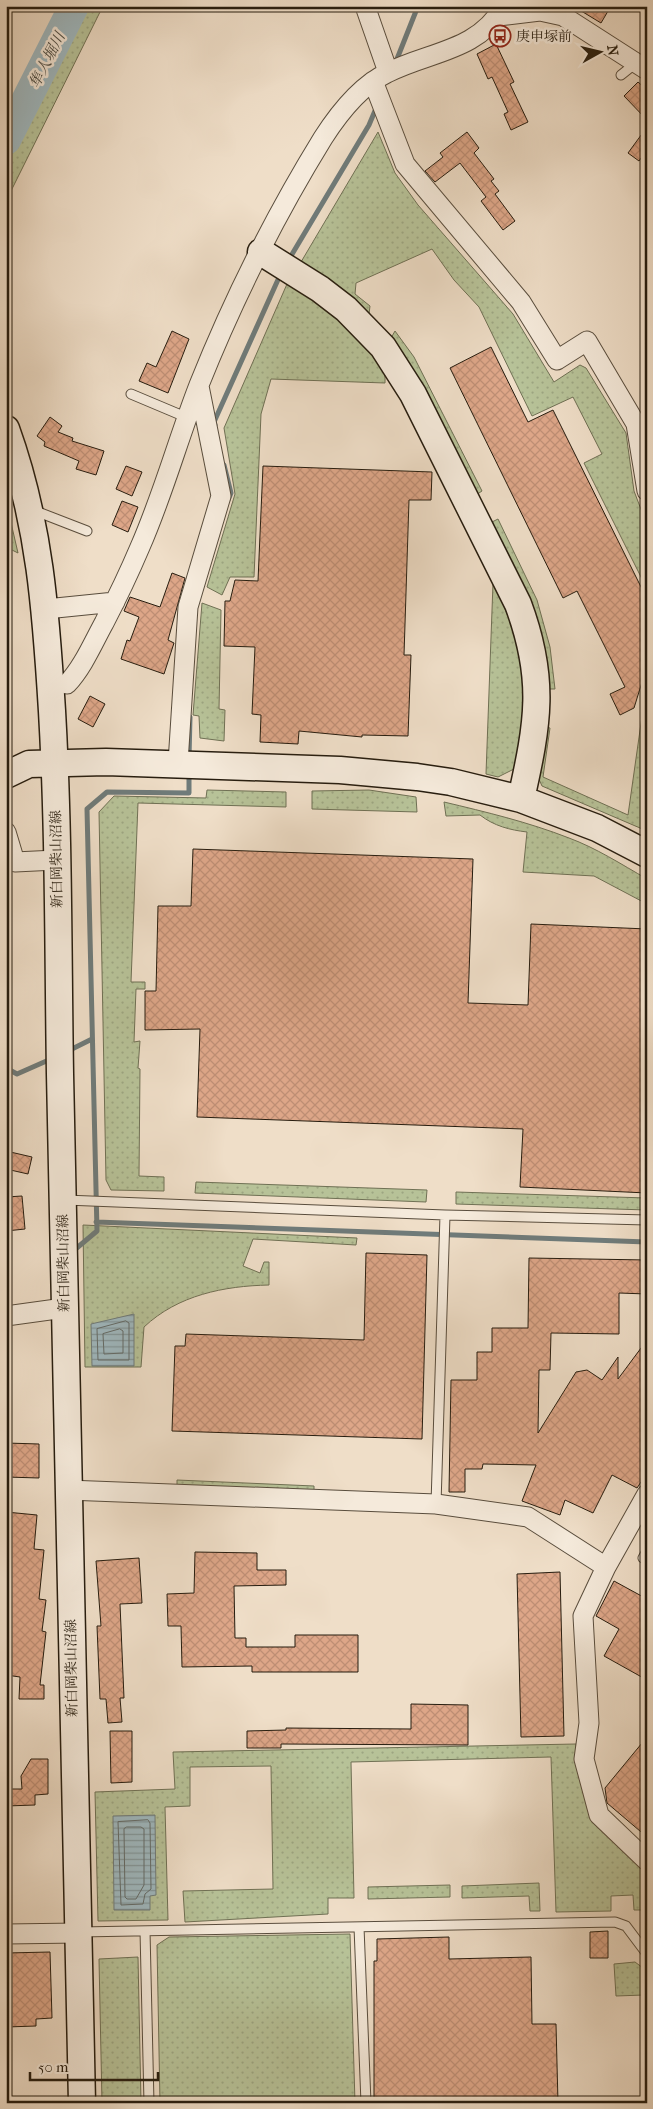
<svg xmlns="http://www.w3.org/2000/svg" width="653" height="2109" viewBox="0 0 653 2109" font-family="'IM FELL French Canon','Noto Serif JP',serif">
  <style>
    .grass { fill: url(#grass-dots); stroke: #6f7054 }
    .water { fill: url(#water-rules); stroke: #6f7b7a }
    .lines { fill: none; stroke-linecap: round; stroke-linejoin: round }
    .shore { stroke: #636b68; stroke-width: 1 }
    .stream { stroke: #6f7b7a; stroke-width: 5 }
    .river { stroke: #9fb9c1; stroke-width: 30 }
    .building { fill: url(#building-cross-hatch); stroke: #271d0f }
    .lane-casing { stroke: #594d3d; stroke-width: 11 }
    .street-casing { stroke: #594d3d; stroke-width: 21 }
    .secondary-casing { stroke: #271d0f; stroke-width: 29 }
    .lane { stroke: #f5eadb; stroke-width: 9 }
    .street { stroke: #f5eadb; stroke-width: 19 }
    .secondary { stroke: #f5eadb; stroke-width: 26 }
    .labels { text-anchor: middle; stroke-width: 5; stroke-linejoin: round; paint-order: stroke }
    .poi-label { font-size: 14px; fill: #271d0f; stroke: #f5eadb; text-anchor: start }
    .street-label { font-size: 14px; fill: #271d0f; stroke: #f5eadb }
    .water-label { font-size: 15px; font-style: italic; fill: #4b4c44; stroke: #f5eadb }
  </style>
  <defs>
    <pattern id="grass-dots" width="8" height="8" patternUnits="userSpaceOnUse" patternTransform="scale(1.25)"><rect width="8" height="8" fill="#b7c298"/><path d="M2 2h.1M6 6h.1" fill="none" stroke="#9da682" stroke-width="1.8" stroke-linecap="round"/></pattern>
    <pattern id="water-rules" width="6" height="5" patternUnits="userSpaceOnUse" patternTransform="scale(1.25)"><rect width="6" height="5" fill="#9fb9c1"/><path d="M0 2.5h6" fill="none" stroke="#82969b"/></pattern>
    <pattern id="building-cross-hatch" width="8" height="8" patternUnits="userSpaceOnUse" patternTransform="scale(1.25)"><rect width="8" height="8" fill="#dda688"/><path d="M0 0l8 8M0 8l8-8" fill="none" stroke="#be8e74"/></pattern>
  </defs>
  <rect width="100%" height="100%" fill="#efdec8"/>
  <filter id="stains"><feTurbulence type="fractalNoise" baseFrequency=".004" numOctaves="4"/><feColorMatrix values="0 0 0 0 .2 0 0 0 0 .09 0 0 0 0 .02 0 0 0 .5 -.17"/></filter>
  <radialGradient id="worn" r=".72"><stop offset=".6" stop-color="#630" stop-opacity="0"/><stop offset="1" stop-color="#630" stop-opacity=".3"/></radialGradient>
  <!-- grass -->
  <path class="grass" d="M63,6H69L6,133V120Z
    M81,6H103L6,201V156Z
    M378,132L395,173L418,205L513,314L554,382L580,365L586,368L626,433L634,491L647,525V589L584,463L602,454L573,397L532,416L479,307L454,280L432,249L356,283L355,294L370,306L369,314L339,287L301,262Z
    M287,284C322,305 346,319 372,352C380,364 386,369 385,383L271,379L261,414L254,577H230L222,595L207,587L235,494L224,428Z
    M395,331L414,357L482,491L476,495C450,442 427,385 391,338Z
    M6,501L18,553L6,547Z
    M498,519L537,600L550,647L555,689H548L490,523Z
    M493,583C516,628 528,671 525,722C524,737 519,753 516,768L498,777L486,774Z
    M202,603L221,610L219,709L225,710L224,741L200,738L199,716L193,715Z
    M647,681V831L542,786L538,777L547,727L550,728L543,777L628,815Z
    M207,790L286,792V807L138,803L131,982H145V989H136L134,1042L140,1041L138,1068L140,1069L139,1176L164,1177V1191L111,1190L106,1180L99,812L114,796L206,798Z
    M369,790L416,797L417,812L312,809V791Z
    M444,802C486,812 528,822 569,838C596,848 621,864 647,879V904L594,876L523,872L527,832C510,830 494,826 480,815L446,816Z
    M196,1182L427,1190L426,1202L195,1193Z
    M456,1192L647,1198V1210L456,1204Z
    M83,1225L357,1238L356,1245L253,1239L243,1266L260,1273L264,1262H269V1285C224,1286 178,1295 144,1327L141,1367H85Z
    M177,1480L314,1486V1491L177,1485Z
    M576,1744L575,1760L637,1864L647,1875V1916L643,1910H634L633,1895L611,1896V1911L556,1912L551,1757L351,1762L354,1898H328V1914L185,1922L183,1891L273,1889L271,1766L190,1767V1806L165,1807L168,1920L98,1921L95,1792L175,1789L173,1752Z
    M539,1883L540,1911H530L529,1896L462,1898V1886Z
    M450,1885V1897L368,1899V1887Z
    M350,1934L355,2103H160L157,1945L169,1937Z
    M138,1957L141,2103H102L99,1959Z
    M635,1962L647,1971V2093L644,1995L616,1996L614,1964Z"/>
  <!-- water -->
  <path class="water" d="M134,1314V1366H92L91,1324Z
    M155,1815L156,1895L150,1896V1910H114L113,1816Z"/>
  <g class="lines">
    <!-- shore -->
    <path class="shore" d="M126,1321L129,1323V1360H98L97,1329Z
      M120,1329L123,1331V1353L104,1354L103,1334Z
      M148,1820L150,1823L151,1889L145,1894L143,1904L121,1905L118,1822Z
      M127,1827H141L144,1829V1885L136,1899H127L125,1897L124,1829Z"/>
    <!-- stream -->
    <path class="stream" d="M395,64L418,6
      M288,261L369,125L377,106
      M215,425L214,422L281,273
      M224,465L231,493L228,500
      M189,758L190,717
      M68,1051L92,1039
      M6,1068L17,1074L51,1059
      M96,1222L647,1242
      M72,1252L97,1231L87,809L107,792L189,793V772"/>
    <!-- river -->
    <path class="river" d="M6,140L74,6"/>
  </g>
  <!-- building -->
  <path class="building" d="M573,6H611L601,23Z
    M496,44L514,82L510,84L528,122L511,130L504,114L508,112L492,77L488,79L477,54Z
    M638,82L647,90V120L624,96Z
    M647,127V150L639,161L628,153Z
    M467,132L479,148L474,153L494,179L491,181L499,191L495,194L515,221L503,230L481,201L486,197L460,163L435,182L425,171L443,157L440,153Z
    M172,331L189,339L168,393L139,381L147,363L156,367Z
    M491,347L528,422L553,410L647,599V666L634,708L620,715L610,694L625,687L577,591L563,598L450,368Z
    M50,417L62,426L58,432L73,438L72,441L104,451L96,475L76,469L79,461L44,446L45,442L37,436Z
    M126,466L142,472L132,496L116,489Z
    M263,466L432,472L431,500H409L404,655H411L408,736L362,735V737L299,731L298,744L260,742L261,715L252,714L255,647L224,646L225,601H230L235,580L258,581Z
    M122,501L138,507L128,532L112,525Z
    M172,573L185,578L168,640L174,643L164,674L121,659L127,640L130,641L139,617L124,611L130,597L160,607Z
    M90,696L105,704L93,727L78,719Z
    M193,849L473,859L468,1003L528,1005L531,924L647,929V1193L520,1187L523,1129L197,1117L200,1029L145,1030V991H156L158,906H191Z
    M6,1151L32,1157L28,1174L6,1169Z
    M22,1196L25,1229L6,1231V1197Z
    M366,1253L427,1255L422,1439L172,1431L175,1346H185L186,1334L364,1340Z
    M529,1258L647,1260V1294L619,1293V1334L551,1333L550,1370H539L538,1433L576,1372L587,1370L602,1380L618,1357V1379L647,1340V1473L637,1488L612,1475L593,1513L565,1500L560,1515L522,1501L536,1465L483,1464L482,1469H465V1492H449L451,1380H477V1352H492V1328H528Z
    M6,1443L39,1444V1478L6,1477Z
    M6,1512L37,1515L34,1549L44,1550L39,1599L46,1600L42,1631L46,1632L40,1685H44V1699H19L20,1677L6,1675Z
    M195,1552L257,1553V1570H286V1585L234,1586L235,1638H246V1647H295V1635H358V1672H252V1666L182,1667L181,1626H168L167,1594L194,1593Z
    M139,1558L142,1603L120,1604L124,1698H120L122,1722L108,1723L106,1699H100L97,1626H101L96,1561Z
    M560,1572L564,1736L521,1737L517,1574Z
    M614,1581L647,1599V1680L604,1656L619,1629L596,1616Z
    M411,1704L468,1705V1745L281,1744V1748H247V1731L286,1730V1728L411,1729Z
    M110,1731H132V1782L111,1783Z
    M647,1737V1837L607,1803L605,1788Z
    M31,1759H48V1794L35,1795V1805L6,1806V1789H22L21,1776Z
    M608,1931V1958H590V1932Z
    M449,1937V1959L531,1957L532,2024H556L558,2103H374V1961H377V1939Z
    M50,1952L52,2018L36,2019V2026L6,2027V1953Z"/>
  <g class="lines">
    <!-- lane casing -->
    <g class="lane-casing">
      <path id="lane" d="M621,75L636,63
        M131,394L188,418
        M33,510L87,531
        M65,1200L445,1215L647,1220
        M436,1504L445,1215
        M647,1551L643,1558L647,1560
        M359,1927L366,2103
        M145,1931L149,2103
        M80,1932L615,1922L626,1926L647,1954"/>
    </g>
    <!-- street casing -->
    <g class="street-casing">
      <path id="street" d="M365,6L388,72
        M498,16L540,11L563,16L647,70
        M373,81L405,164L521,302L557,360L587,341L636,424L647,491
        M46,609L115,602
        M67,684C83,667 93,643 104,623C117,598 129,573 140,547C163,495 178,439 199,385C233,300 275,216 323,138C339,113 360,86 387,73C430,51 477,52 504,6
        M178,763L188,607L221,496L199,386
        M6,832L15,862L56,860
        M6,1316L64,1308
        M67,1490L436,1504L528,1517L606,1567
        M647,1494L606,1567L583,1616L589,1723L584,1759L599,1815L647,1861
        M6,1934L78,1933"/>
    </g>
    <!-- secondary casing -->
    <g class="secondary-casing">
      <path id="secondary" d="M261,252L320,289L346,309L383,347L413,394L518,604C546,679 538,723 521,799
        M6,429C40,523 46,613 52,711C59,832 58,953 60,1074C66,1417 74,1760 82,2103
        M6,775L29,764L106,762L340,770L417,777L451,782L521,799L597,828L647,854"/>
    </g>
    <!-- lane -->
    <use href="#lane" class="lane"/>
    <!-- street -->
    <use href="#street" class="street"/>
    <!-- secondary -->
    <use href="#secondary" class="secondary"/>
  </g>
  <!-- icons -->
  <defs>
    <g id="bus-ring" transform="scale(1.125)"><circle r="9.5" fill="#f5eadb" stroke="#8f2418" stroke-width="1.5"/><path d="M-5-6H5V4H4V6H2V4H-2V6H-4V4H-5ZM-3.5-4V0h7V-4ZM-3.5 1.2v1.5H-2V1.2ZM2 1.2v1.5H3.5V1.2Z" fill="#8f2418"/></g>
  </defs>
  <g fill-rule="evenodd">
    <use href="#bus-ring" x="500" y="36"/>
  </g>
  <g class="labels">
    <!-- poi labels -->
    <g class="poi-label">
      <text x="516" y="41">庚申塚前</text>
    </g>
    <!-- street labels -->
    <g class="street-label">
      <text transform="translate(56 859) rotate(-91)" y="5">新白岡柴山沼線</text>
      <text transform="translate(63 1263) rotate(-91)" y="5">新白岡柴山沼線</text>
      <text transform="translate(71 1668) rotate(-91)" y="5">新白岡柴山沼線</text>
    </g>
    <!-- water labels -->
    <g class="water-label">
      <text transform="translate(47 60) rotate(-63)" y="5">隼人堀川</text>
    </g>
  </g>
  <!-- margin -->
  <rect width="653" height="2109" fill="none" stroke="#efdec8" stroke-width="25"/>
  <rect x="8" y="8" width="638" height="2094" fill="none" stroke="#271d0f" stroke-width="2.5"/>
  <rect x="12" y="12" width="628" height="2084" fill="none" stroke="#271d0f"/>
  <!-- north arrow -->
  <g transform="translate(600 52) rotate(82)" stroke="#f5eadb" stroke-width="4" paint-order="stroke">
  <path d="M0-4L9 19L0 12L-9 19Z" fill="#271d0f"/>
  <text y="-8" font-size="14" font-weight="bold" text-anchor="middle" fill="#271d0f">N</text>
  </g>
  <!-- scale -->
  <path d="M30 2072v8h128v-8" fill="none" stroke="#271d0f" stroke-width="2.5"/>
  <text x="38" y="2072" font-size="15" fill="#271d0f" stroke="#f5eadb" stroke-width="4" paint-order="stroke">50 m</text>
  <rect width="100%" height="100%" filter="url(#stains)"/>
  <rect width="100%" height="100%" fill="url(#worn)"/>
</svg>
